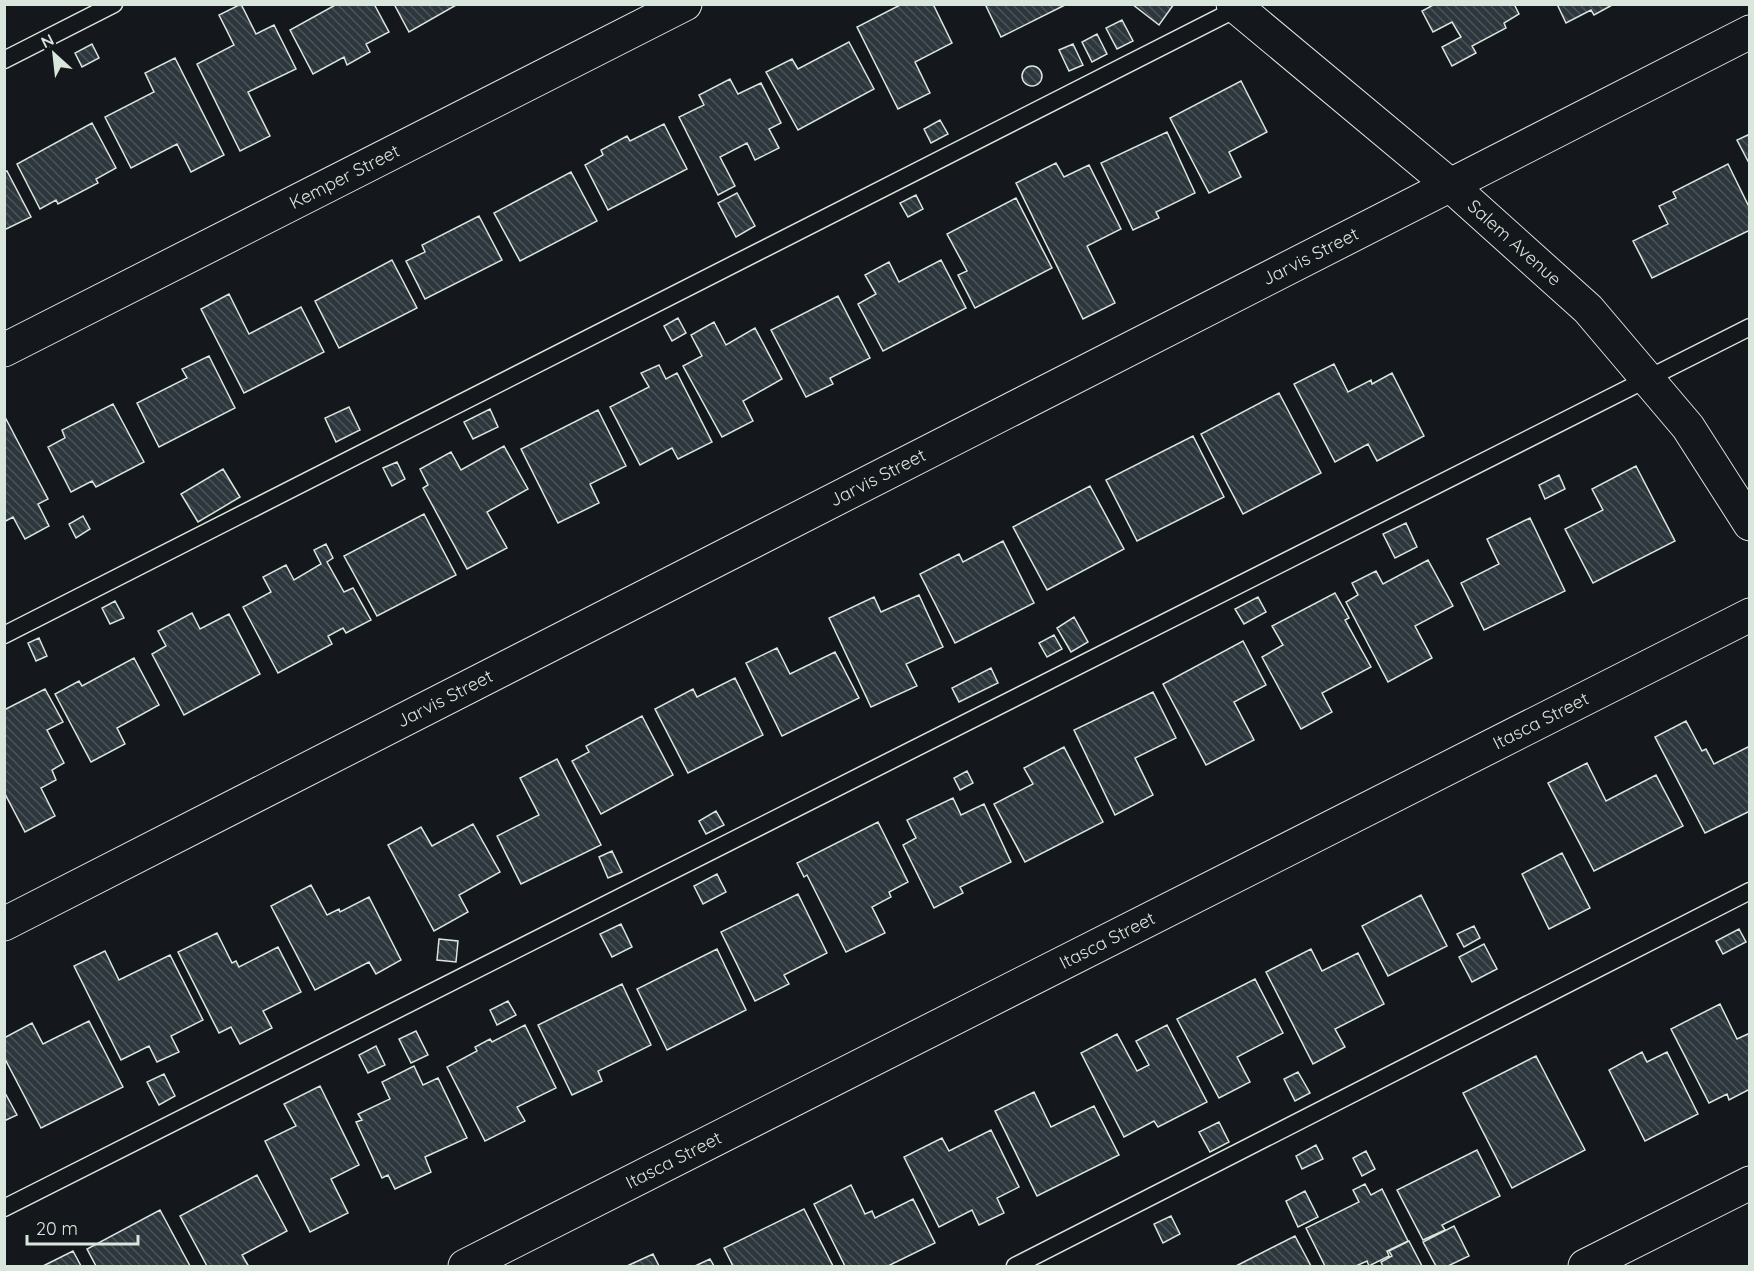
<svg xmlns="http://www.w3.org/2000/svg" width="1754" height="1271" viewBox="0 0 1754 1271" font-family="Quicksand,sans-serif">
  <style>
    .building { fill: url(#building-back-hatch); stroke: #d8e6dc; stroke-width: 1.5 }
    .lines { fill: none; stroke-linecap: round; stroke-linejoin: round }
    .lane-casing { stroke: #d8e6dc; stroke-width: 19 }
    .street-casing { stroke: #d8e6dc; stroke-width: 35 }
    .lane { stroke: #14181c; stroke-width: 16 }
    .street { stroke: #14181c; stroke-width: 33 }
    .labels { text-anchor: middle; stroke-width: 4.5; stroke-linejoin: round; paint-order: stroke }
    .street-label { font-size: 18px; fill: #d8e6dc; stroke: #14181c }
  </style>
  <defs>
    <pattern id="building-back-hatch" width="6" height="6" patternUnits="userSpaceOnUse" patternTransform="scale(1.5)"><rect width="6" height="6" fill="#2c363c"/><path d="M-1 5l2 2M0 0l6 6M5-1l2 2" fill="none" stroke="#4a5358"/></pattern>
  </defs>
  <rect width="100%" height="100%" fill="#14181c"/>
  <!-- building -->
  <path class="building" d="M241,4L256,34L274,25L296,69L248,92L270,136L240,151L197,64L234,45L219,15Z
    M337,4H374L389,32L366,44L370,52L347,65L344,57L313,74L290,30Z
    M394,4H458L409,32Z
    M902,4H933L952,43L915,62L930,93L898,109L857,27Z
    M985,4H1067L1001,37Z
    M1132,4H1174L1159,25Z
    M1435,4H1514L1519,14L1504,23L1506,28L1472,46L1476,53L1452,66L1442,47L1461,37L1452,22L1433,32L1422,11Z
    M1557,4H1614L1594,15L1591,10L1566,23Z
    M1122,20L1133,41L1117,49L1106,28Z
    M1097,34L1107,54L1092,62L1082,42Z
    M849,42L874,89L798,130L766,72L792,59L798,69Z
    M92,44L99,58L82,67L75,53Z
    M1073,44L1083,65L1069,71L1059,50Z
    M175,58L224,155L191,172L177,144L131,168L105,117L154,92L145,73Z
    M1022 76a10 10 0 1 1 20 0a10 10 0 1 1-20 0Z
    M730,79L738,94L761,83L781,123L769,129L779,148L755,160L747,143L720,157L735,186L718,195L679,117L704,105L699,95Z
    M1241,81L1267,132L1229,152L1241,177L1209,193L1170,118Z
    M940,120L948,134L931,143L924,129Z
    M92,123L116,168L96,179L98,183L58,204L56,200L40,209L17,164Z
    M664,124L687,169L608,210L585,165L603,155L601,150L627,136L630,141Z
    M1167,132L1195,193L1156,212L1159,218L1133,230L1101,163Z
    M1750,134V165L1737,140Z
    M1056,163L1064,177L1089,165L1121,229L1087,246L1115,303L1083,319L1016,183Z
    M1728,164L1750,209V230L1652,278L1633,241L1668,224L1659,206L1676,198L1673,192Z
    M7,171L31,217L4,230V172Z
    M571,172L597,221L520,261L494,213Z
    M737,193L755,226L736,237L718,203Z
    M916,195L923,209L908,217L900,203Z
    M1016,198L1052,268L975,308L958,275L967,271L947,234Z
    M479,216L502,260L425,299L406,261L425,252L422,245Z
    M392,260L417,308L339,348L315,301Z
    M941,260L966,308L883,351L858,304L876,294L865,275L889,262L899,282Z
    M229,294L249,334L301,307L324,352L244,393L201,309Z
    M838,296L870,358L830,378L833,384L806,397L771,330Z
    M678,318L686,333L672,341L664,326Z
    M714,322L726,345L755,328L782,379L743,401L753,421L722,437L683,366L702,356L691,335Z
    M209,356L235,408L159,447L137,403L187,378L182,369Z
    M1334,364L1348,392L1371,380L1372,384L1392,373L1424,436L1377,461L1368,444L1335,462L1294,384Z
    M659,365L666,379L677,373L712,442L678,459L672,448L640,465L610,407L649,387L641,373Z
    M1279,393L1321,473L1243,514L1201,434Z
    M113,404L144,462L96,487L92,481L71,492L48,447L65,438L62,430Z
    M349,407L360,430L336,442L325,418Z
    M490,409L498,427L473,439L464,422Z
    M598,410L626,466L590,484L599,503L558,523L521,449Z
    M5,417L48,499L38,504L49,526L25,539L13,517L4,522Z
    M1193,436L1224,497L1137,541L1106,480Z
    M504,446L528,489L487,512L507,548L467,569L423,488L428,485L420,469L451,452L461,470Z
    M397,462L405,479L392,486L383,468Z
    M1636,466L1675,541L1593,583L1565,529L1603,510L1592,489Z
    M223,469L240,497L198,522L181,494Z
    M1559,475L1565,489L1545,499L1539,485Z
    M1090,486L1124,549L1047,590L1013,527Z
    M424,514L456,575L377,616L344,556Z
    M83,516L90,529L76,538L69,524Z
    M1530,518L1565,591L1484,630L1461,583L1499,564L1487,539Z
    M1406,523L1417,547L1395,558L1383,534Z
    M1003,541L1034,603L955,643L920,574L959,554L963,562Z
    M326,544L333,558L327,562L344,592L353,588L371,620L346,633L343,628L328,636L332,644L278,673L243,607L271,592L263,577L286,565L294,580L321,564L314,550Z
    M1428,560L1453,606L1415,626L1432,658L1388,682L1346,602L1358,595L1352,583L1376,571L1383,584Z
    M1335,593L1349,618L1345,620L1371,667L1322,693L1332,712L1301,729L1262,657L1283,645L1272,626Z
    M919,595L943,647L906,664L917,686L871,707L829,618L874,597L881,612Z
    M1258,597L1266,612L1244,624L1235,609Z
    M115,601L124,618L110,624L102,608Z
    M192,613L200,629L229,614L260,674L184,715L152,654L166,646L158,631Z
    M1074,617L1088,642L1071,652L1057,628Z
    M1054,635L1062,649L1047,657L1039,643Z
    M39,638L47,656L36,661L28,643Z
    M1243,641L1266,685L1234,702L1254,740L1206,765L1163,684Z
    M777,648L790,674L835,652L859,698L782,736L746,663Z
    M134,658L159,705L117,728L125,744L91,762L55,694L79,681L82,686Z
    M991,668L998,683L959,702L952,688Z
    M735,678L763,735L688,773L655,709L693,689L697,697Z
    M45,689L63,722L47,730L64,763L52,770L56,780L41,788L55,816L25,832L4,792V710Z
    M1153,692L1176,738L1135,758L1153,795L1115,815L1074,730Z
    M642,716L673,775L601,814L572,761L589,752L586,746Z
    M1686,721L1702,751L1706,749L1714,764L1750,746V811L1705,833L1655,737Z
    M1064,747L1103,822L1025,862L994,804L1033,784L1024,768Z
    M557,759L601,845L521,884L497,836L539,815L520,778Z
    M1587,763L1606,801L1656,775L1683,826L1594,871L1548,783Z
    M967,771L973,783L960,790L954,778Z
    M953,798L961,815L984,804L1011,862L960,887L963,893L934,908L903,845L916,838L907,820Z
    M716,811L724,825L706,834L699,821Z
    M878,822L908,882L889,892L891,897L872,907L885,933L846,952L807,875L804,877L797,863Z
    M473,824L500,872L459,895L468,912L434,931L388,845L421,827L432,846Z
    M612,851L622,872L608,878L599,857Z
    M1562,853L1590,908L1549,929L1522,874Z
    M717,874L726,892L703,904L694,886Z
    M311,885L327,915L339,909L340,912L369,897L401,960L376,974L369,962L315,990L271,906Z
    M798,894L827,953L784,975L789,984L755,1001L721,932Z
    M1421,895L1447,946L1388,976L1362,926Z
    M621,924L632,947L612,957L600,934Z
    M1474,926L1480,938L1464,947L1457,934Z
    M1739,929L1746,942L1723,954L1716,941Z
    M217,933L232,963L236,961L239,967L278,947L301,992L263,1011L272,1028L240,1044L231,1027L219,1033L178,952Z
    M439,939L458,941L456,962L437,960Z
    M1484,944L1497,969L1472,982L1459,957Z
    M717,949L746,1010L667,1050L637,989Z
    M1311,949L1322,971L1358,953L1384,1004L1335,1029L1345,1047L1313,1064L1266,972Z
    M105,951L119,980L170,955L203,1020L171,1036L179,1052L157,1062L149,1046L121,1060L74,966Z
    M1255,979L1283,1033L1237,1057L1250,1082L1219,1098L1177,1019Z
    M622,984L651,1045L598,1071L602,1081L572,1095L538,1025Z
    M508,1001L516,1015L497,1025L490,1010Z
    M1720,1004L1737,1039L1750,1033V1089L1729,1100L1727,1094L1709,1103L1671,1029Z
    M89,1021L123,1087L41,1128L4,1057V1038L32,1023L43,1044Z
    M525,1025L556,1088L517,1107L525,1121L485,1141L447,1067L477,1051L475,1047L490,1039L492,1042Z
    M1167,1025L1207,1102L1158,1127L1154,1121L1124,1137L1081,1053L1117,1034L1137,1071L1149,1065L1136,1041Z
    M416,1031L428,1055L411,1063L399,1039Z
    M376,1046L385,1065L368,1073L359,1055Z
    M1642,1052L1647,1062L1667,1052L1698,1114L1645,1141L1609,1070Z
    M1536,1056L1585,1150L1512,1188L1463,1093Z
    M414,1066L423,1085L438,1078L467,1138L425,1157L431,1172L395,1189L388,1175L382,1178L356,1122L362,1120L358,1114L390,1099L382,1082Z
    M1298,1072L1310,1093L1295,1101L1284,1079Z
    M164,1074L175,1096L159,1105L147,1082Z
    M320,1086L359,1165L331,1179L348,1213L310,1232L265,1141L296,1126L284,1104Z
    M4,1091L17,1115L4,1121Z
    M1034,1092L1051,1127L1094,1106L1119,1155L1037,1196L995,1111Z
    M1219,1122L1229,1142L1210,1152L1199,1132Z
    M991,1130L1019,1187L997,1198L1004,1213L979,1225L972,1210L939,1227L904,1157L942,1138L949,1151Z
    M1316,1145L1323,1159L1302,1169L1296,1156Z
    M1477,1150L1500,1196L1442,1225L1445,1230L1423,1240L1397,1190Z
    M1366,1151L1375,1169L1362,1176L1353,1158Z
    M257,1175L287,1231L242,1255L248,1265L245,1266H207L180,1216Z
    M1365,1184L1371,1195L1382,1189L1408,1241L1387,1251L1389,1256L1369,1266L1367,1261L1356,1266H1325L1306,1228L1359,1202L1353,1190Z
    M851,1185L865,1214L872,1211L875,1218L913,1199L935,1243L888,1266H845L814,1204Z
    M1305,1191L1318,1217L1298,1227L1286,1201Z
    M804,1209L833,1266H733L724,1248Z
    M160,1210L190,1266H96L87,1249Z
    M1171,1216L1180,1234L1163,1243L1154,1224Z
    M1454,1226L1469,1256L1448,1266H1436L1423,1242Z
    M1295,1236L1311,1266H1236Z
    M1409,1241L1422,1266H1383L1381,1262L1392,1256L1389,1251Z
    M73,1251L81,1266H43Z
    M653,1254L659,1266H627Z
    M710,1259L714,1266H695Z"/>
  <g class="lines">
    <!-- lane casing -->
    <g class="lane-casing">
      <path id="lane" d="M4,60L114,4
        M4,635L1242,6
        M4,1208L1750,327
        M1015,1266L1750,891"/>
    </g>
    <!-- street casing -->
    <g class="street-casing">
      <g id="street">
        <path id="s1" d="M1233,4L1450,185L1588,309L1688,427L1750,524"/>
        <path id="s2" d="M4,350L685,4"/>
        <path id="s3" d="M4,924L1750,32"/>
        <path id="s4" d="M465,1266L1750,615"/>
        <path d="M1585,1266L1750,1183"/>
      </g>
    </g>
    <!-- lane -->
    <use href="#lane" class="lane"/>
    <!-- street -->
    <use href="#street" class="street"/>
  </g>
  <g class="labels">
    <!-- street labels -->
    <g class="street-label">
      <text dy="6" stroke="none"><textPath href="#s2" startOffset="382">Kemper Street</textPath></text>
      <text dy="6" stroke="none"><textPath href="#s1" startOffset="369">Salem Avenue</textPath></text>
      <text dy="6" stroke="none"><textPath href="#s3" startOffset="1467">Jarvis Street</textPath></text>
      <text dy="6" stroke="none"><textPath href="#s3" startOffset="981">Jarvis Street</textPath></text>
      <text dy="6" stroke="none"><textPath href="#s3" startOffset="495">Jarvis Street</textPath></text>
      <text dy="6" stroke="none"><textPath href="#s4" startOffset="1206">Itasca Street</textPath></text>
      <text dy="6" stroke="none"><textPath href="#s4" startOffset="720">Itasca Street</textPath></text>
      <text dy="6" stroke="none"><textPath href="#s4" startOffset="234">Itasca Street</textPath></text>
    </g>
  </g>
  <!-- border -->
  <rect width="1754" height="1271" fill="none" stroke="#d8e6dc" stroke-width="12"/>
  <!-- north arrow -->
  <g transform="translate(54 54) rotate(333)" stroke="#14181c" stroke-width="4.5" paint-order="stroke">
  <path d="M0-4.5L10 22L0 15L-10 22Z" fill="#d8e6dc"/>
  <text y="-9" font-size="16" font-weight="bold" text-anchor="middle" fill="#d8e6dc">N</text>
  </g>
  <!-- scale -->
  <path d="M27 1235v9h111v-9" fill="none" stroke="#d8e6dc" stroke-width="3"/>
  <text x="36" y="1235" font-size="18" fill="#d8e6dc" stroke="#14181c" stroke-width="4.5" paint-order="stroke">20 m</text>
</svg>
